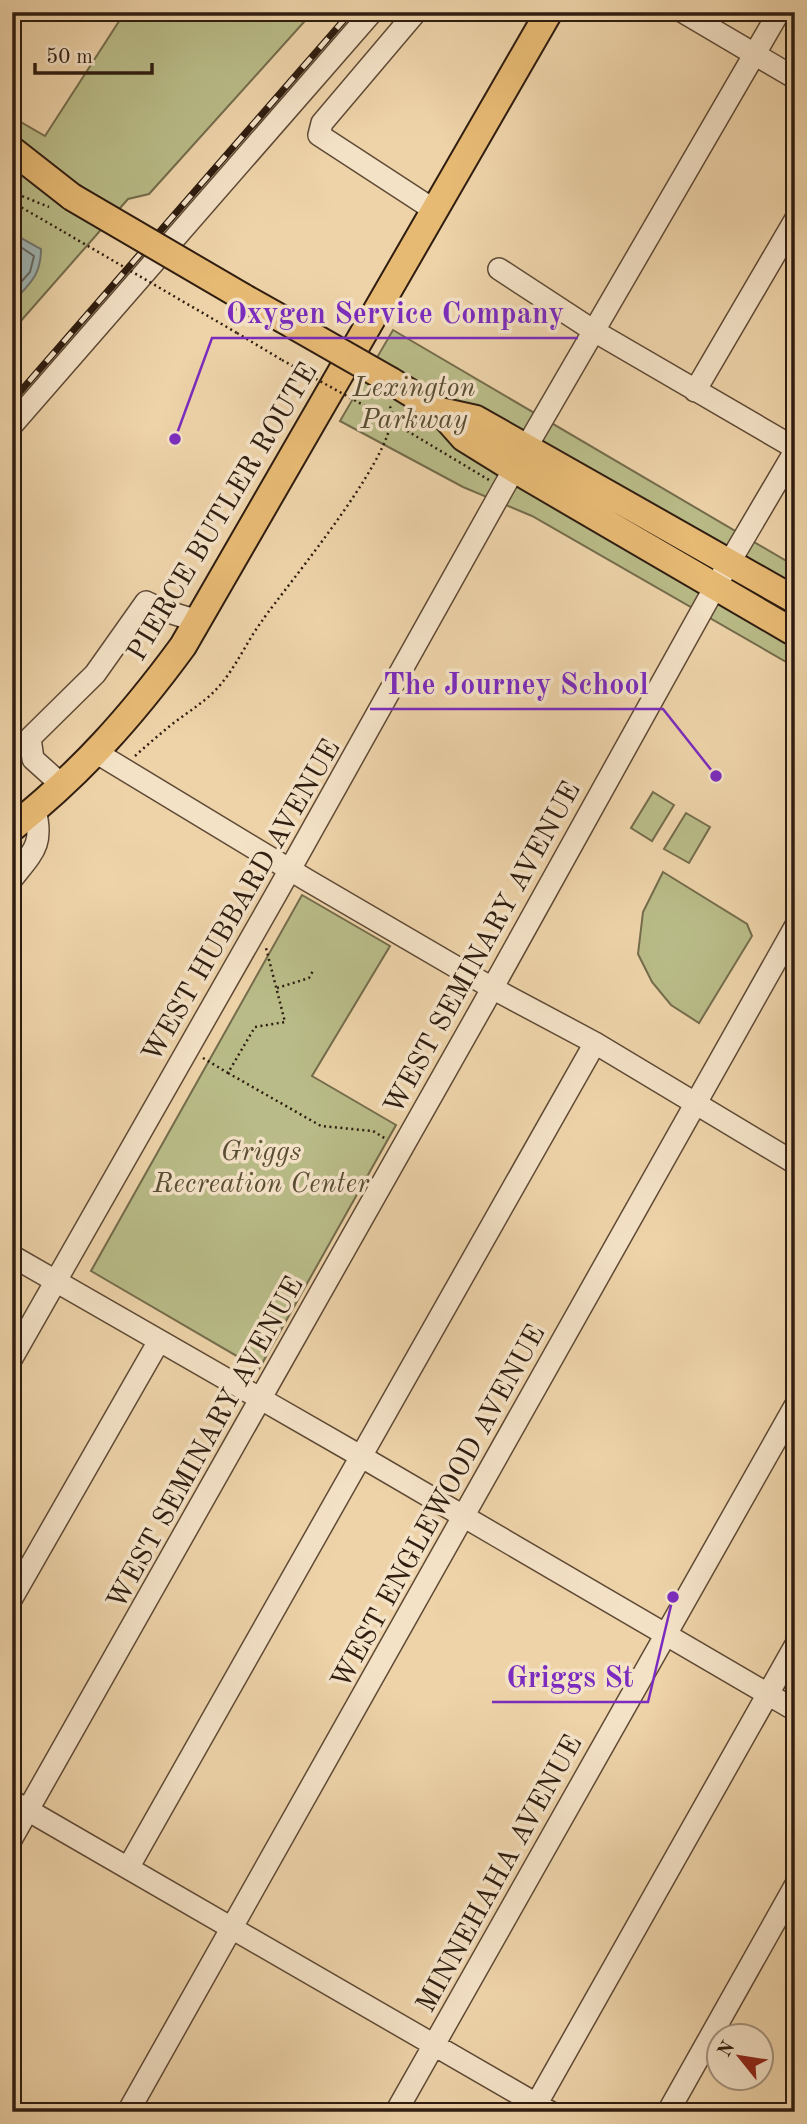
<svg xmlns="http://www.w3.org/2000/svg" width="807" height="2124" viewBox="0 0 807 2124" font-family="'Old Standard TT',serif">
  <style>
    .green { fill: #b9bc88; stroke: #746c4c; stroke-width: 2 }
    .water { fill: #9eb5b4; stroke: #727872; stroke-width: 2 }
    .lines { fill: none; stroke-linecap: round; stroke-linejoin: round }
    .shore { stroke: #666962; stroke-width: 2 }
    .minor-casing { stroke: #5f4a36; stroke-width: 24 }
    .major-casing { stroke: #2f1d10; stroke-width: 30 }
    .path { stroke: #2f1d10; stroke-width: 2.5; stroke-dasharray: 2 3.5; stroke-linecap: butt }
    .minor { stroke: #f4e2c7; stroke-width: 21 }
    .major { stroke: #e7ba74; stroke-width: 26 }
    .rail-casing { stroke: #2f1d10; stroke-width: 7 }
    .rail { stroke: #f4e2c7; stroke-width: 4.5; stroke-dasharray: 13; stroke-linecap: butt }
    .major-bridge-casing { stroke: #2f1d10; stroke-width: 30; stroke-linecap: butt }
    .path-bridge { stroke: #2f1d10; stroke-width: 2.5; stroke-dasharray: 2 3.5; stroke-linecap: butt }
    .major-bridge { stroke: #e7ba74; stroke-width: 26 }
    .labels { text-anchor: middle; stroke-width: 7; stroke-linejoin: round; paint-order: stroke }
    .park-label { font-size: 28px; font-style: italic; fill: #584d34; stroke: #f4e2c7 }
    .street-label { font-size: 28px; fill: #2f1d10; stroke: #f4e2c7 }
    .leader { fill: none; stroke: #7b2cbf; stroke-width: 2.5 }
    .callout-dot { fill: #7b2cbf; stroke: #f4e2c7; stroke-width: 2.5 }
    .callout-label { font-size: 30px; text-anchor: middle; font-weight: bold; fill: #7b2cbf; stroke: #f4e2c7; stroke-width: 7; stroke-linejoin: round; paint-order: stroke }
  </style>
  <rect width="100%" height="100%" fill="#eed3a9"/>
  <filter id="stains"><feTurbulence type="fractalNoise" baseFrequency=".00286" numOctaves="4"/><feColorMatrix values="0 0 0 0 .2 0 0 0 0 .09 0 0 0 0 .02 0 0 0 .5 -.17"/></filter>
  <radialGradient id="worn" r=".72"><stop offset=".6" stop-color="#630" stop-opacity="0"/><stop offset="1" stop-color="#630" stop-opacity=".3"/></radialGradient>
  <!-- green -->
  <path class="green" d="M125,12H313L149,194L128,199L12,331V117L45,136Z
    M393,330L795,566V667L532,516L463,487L340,421Z
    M653,792L674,805L652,841L631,828Z
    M686,813L710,827L689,863L664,849Z
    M663,872L747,924L752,936L699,1023L671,1005L652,982L638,954L643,912Z
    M302,895L390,946L312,1076L396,1125L259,1369L91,1271Z"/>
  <!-- water -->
  <path class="water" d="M12,233L41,249C41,276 29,284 12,303Z"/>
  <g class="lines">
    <!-- shore -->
    <path class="shore" d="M12,241L34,256L30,272L12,292"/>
    <!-- minor casing -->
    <g class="minor-casing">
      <path id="minor" d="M416,12L322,123L319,135L434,210
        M683,12L795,78
        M499,269L594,331L795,448
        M695,391L795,220
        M12,425L372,12
        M527,446L779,12
        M97,753L307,880L492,988L595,1043L795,1163
        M63,786L33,759L30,738L95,674L146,602L165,611L198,621
        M12,879C33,852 44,845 35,810
        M12,1256L362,1457L795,1710
        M12,1358L279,889L514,469
        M12,1598L159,1341
        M12,1801L550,2112
        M12,1838L483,1005L715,587L795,451
        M128,1868L595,1043
        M128,2112L795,927
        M396,2112L795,1406
        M532,2112L795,1646
        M668,2112L795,1886"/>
    </g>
    <!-- major casing -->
    <g class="major-casing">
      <path id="major" d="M12,150L72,197
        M243,297L293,325
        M391,381L440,411L464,438L514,469L795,633
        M440,411L476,419L795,600
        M12,828C81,773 131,717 183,646L549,12"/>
    </g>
    <!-- path -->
    <path class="path" d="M12,192L49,207
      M12,202L64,232
      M237,333L282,360
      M374,411L489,480
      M135,756C147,745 159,735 171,725C189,711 207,701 221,684C237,665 247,641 262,621C284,588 412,438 389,405
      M277,988L309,978L314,969
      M203,1058L228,1073L255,1027L285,1022L266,948
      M228,1073L321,1126L373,1131L386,1139"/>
    <!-- minor -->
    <use href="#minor" class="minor"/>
    <!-- major -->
    <use href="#major" class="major"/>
    <!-- rail casing -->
    <g class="rail-casing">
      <path id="rail" d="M12,401L351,12"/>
    </g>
    <!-- rail -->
    <use href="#rail" class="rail"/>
    <!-- major-bridge casing -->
    <g class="major-bridge-casing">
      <path id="major-bridge" d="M72,197L243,297
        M293,325L391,381"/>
    </g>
    <!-- path-bridge -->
    <path class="path-bridge" d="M64,232L237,333
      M282,360L374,411"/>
    <!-- major-bridge -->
    <use href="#major-bridge" class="major-bridge"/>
  </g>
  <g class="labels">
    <!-- park labels -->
    <g class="park-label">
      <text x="414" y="396">Lexington<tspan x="414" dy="32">Parkway</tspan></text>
      <text x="261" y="1160">Griggs<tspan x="261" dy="32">Recreation Center</tspan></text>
    </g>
    <!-- street labels -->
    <g class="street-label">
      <text transform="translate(221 511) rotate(-59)" y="10">PIERCE BUTLER ROUTE</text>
      <text transform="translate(240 900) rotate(-60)" y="10">WEST HUBBARD AVENUE</text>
      <text transform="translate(481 947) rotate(-61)" y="10">WEST SEMINARY AVENUE</text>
      <text transform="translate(204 1442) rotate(-61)" y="10">WEST SEMINARY AVENUE</text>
      <text transform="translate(437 1506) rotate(-61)" y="10">WEST ENGLEWOOD AVENUE</text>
      <text transform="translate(498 1873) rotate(-61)" y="10">MINNEHAHA AVENUE</text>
    </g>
  </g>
  <!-- callouts -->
  <path class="leader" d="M175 439L212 338H578M716 776L663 709H370M673 1597L648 1702H492"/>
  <g class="callout-dot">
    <circle cx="175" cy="439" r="7"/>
    <circle cx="716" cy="776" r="7"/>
    <circle cx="673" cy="1597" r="7"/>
  </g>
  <g class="callout-label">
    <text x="395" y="323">Oxygen Service Company</text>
    <text x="516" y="694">The Journey School</text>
    <text x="570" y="1687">Griggs St</text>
  </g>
  <!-- margin -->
  <rect width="807" height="2124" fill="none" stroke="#eed3a9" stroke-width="42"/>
  <rect x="14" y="14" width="779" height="2096" fill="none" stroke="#2f1d10" stroke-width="3.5"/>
  <rect x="21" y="21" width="765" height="2082" fill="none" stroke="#2f1d10" stroke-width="2"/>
  <!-- north arrow -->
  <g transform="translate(740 2057) rotate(300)"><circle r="33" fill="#f4e2c7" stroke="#a5937e" stroke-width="2"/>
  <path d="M0-5L12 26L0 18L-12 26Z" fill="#8f2418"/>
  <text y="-10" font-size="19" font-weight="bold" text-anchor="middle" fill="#2f1d10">N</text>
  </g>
  <!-- scale -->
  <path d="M35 63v10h117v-10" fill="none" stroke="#2f1d10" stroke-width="3.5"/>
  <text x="46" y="63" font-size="21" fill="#2f1d10" stroke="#f4e2c7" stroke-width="5" paint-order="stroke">50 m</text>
  <rect width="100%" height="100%" filter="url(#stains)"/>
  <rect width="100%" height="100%" fill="url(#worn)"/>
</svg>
